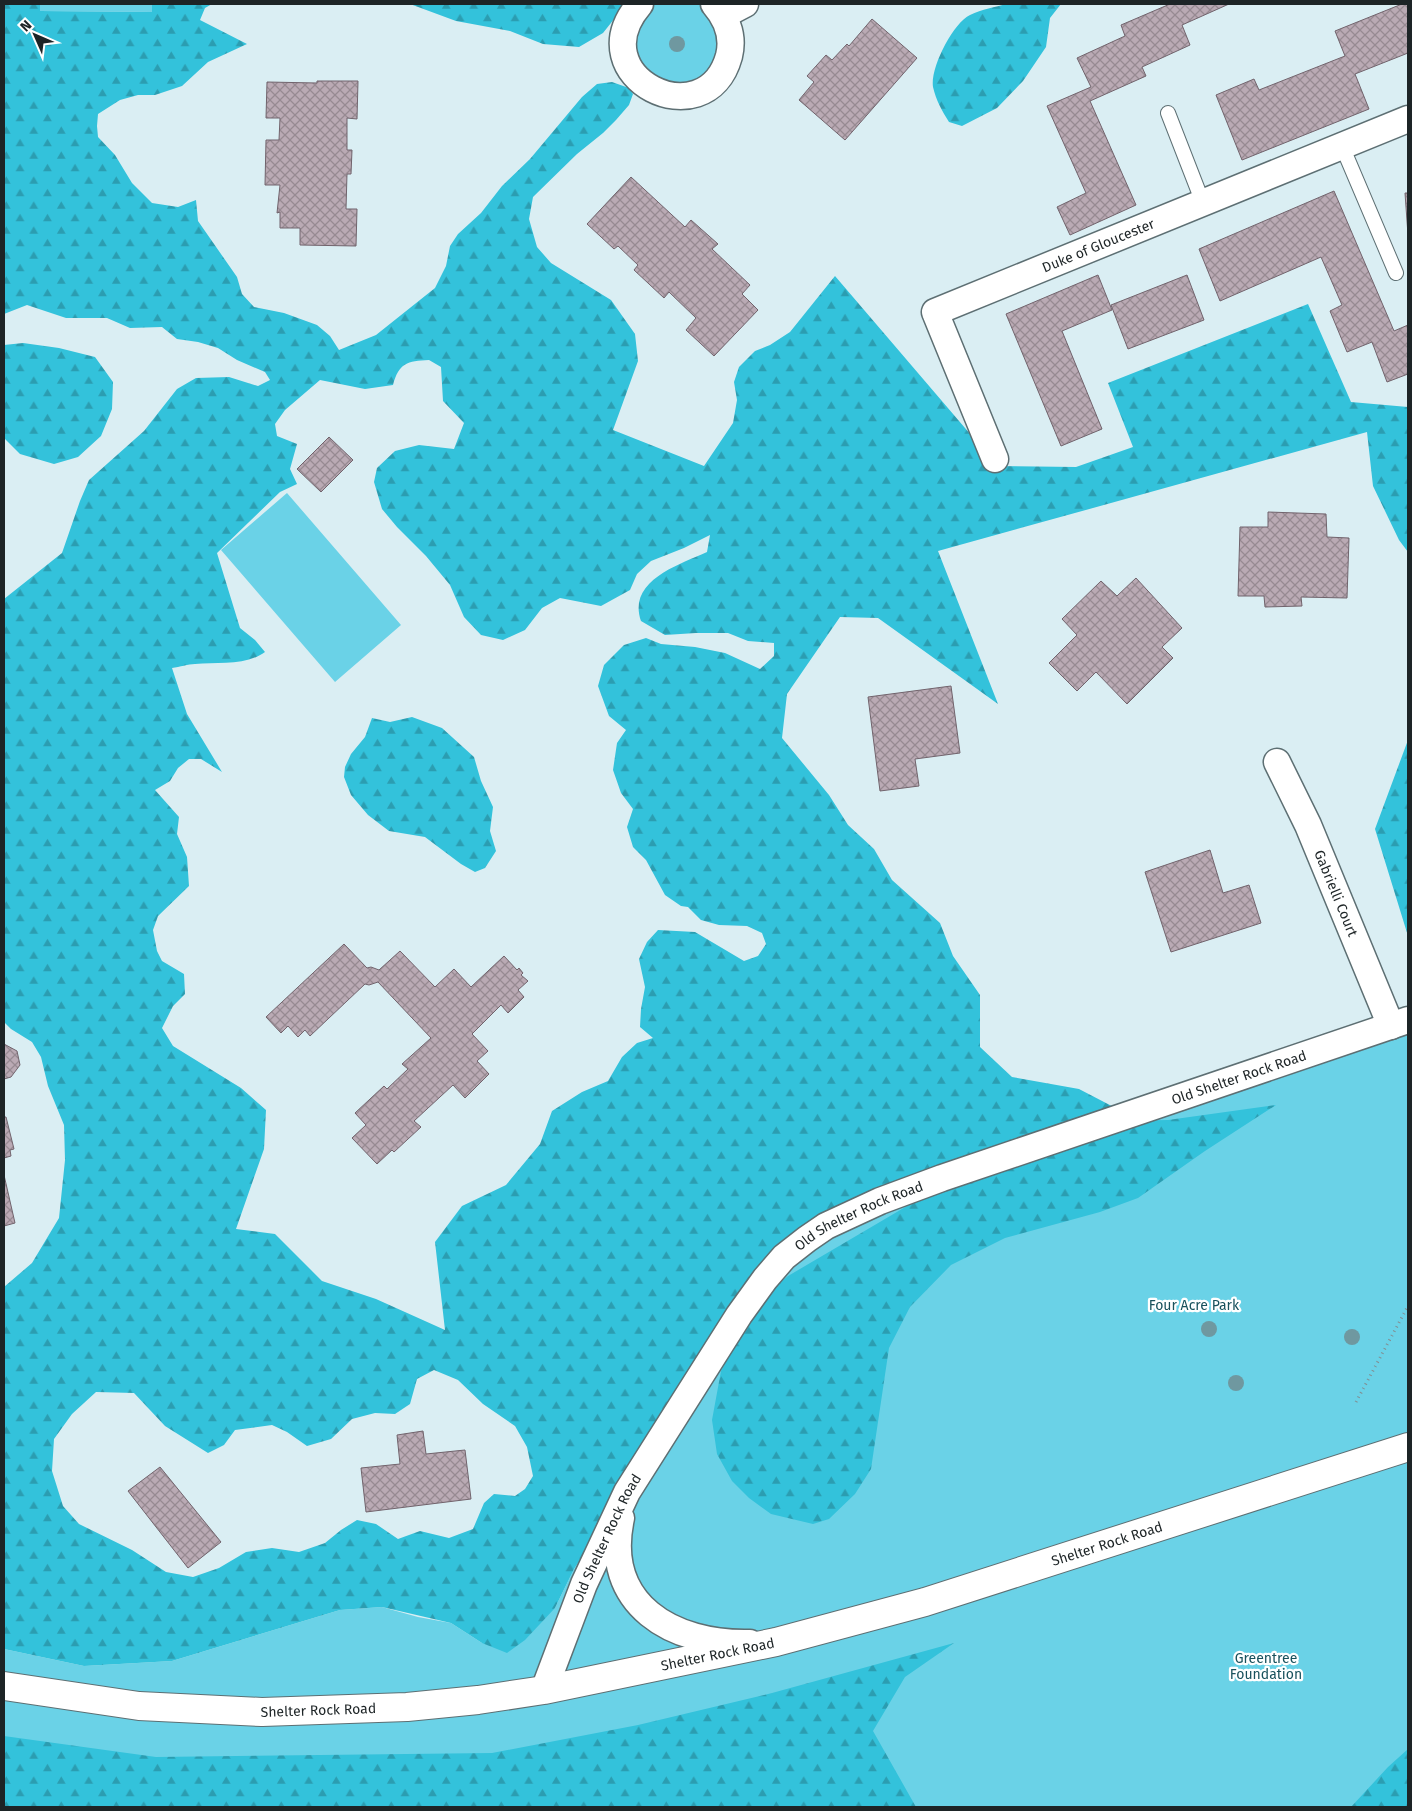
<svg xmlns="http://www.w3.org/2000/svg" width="1412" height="1811" viewBox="0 0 1412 1811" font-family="'Fira Sans',sans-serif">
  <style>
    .green { fill: #6ad2e7 }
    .forest { fill: url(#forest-firs); fill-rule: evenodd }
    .building { fill: url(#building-cross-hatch); stroke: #71636c }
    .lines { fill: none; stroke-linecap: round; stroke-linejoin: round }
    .service-casing { stroke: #5d6f73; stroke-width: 16 }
    .minor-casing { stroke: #5d6f73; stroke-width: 29 }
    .secondary-casing { stroke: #5d6f73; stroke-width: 30 }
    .path { stroke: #818e92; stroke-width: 3; stroke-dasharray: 1 4; stroke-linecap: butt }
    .service { stroke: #fff; stroke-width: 14 }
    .minor { stroke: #fff; stroke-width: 26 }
    .secondary { stroke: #fff; stroke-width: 28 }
    .tree { fill: #6f98a0 }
    .labels { text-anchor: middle; stroke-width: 4.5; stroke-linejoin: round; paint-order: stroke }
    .street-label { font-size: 14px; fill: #1d2426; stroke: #fff }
    .park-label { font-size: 14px; fill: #18515c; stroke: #fff }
  </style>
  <defs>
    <pattern id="forest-firs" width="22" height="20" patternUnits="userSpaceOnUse" patternTransform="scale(1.25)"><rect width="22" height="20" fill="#33c2db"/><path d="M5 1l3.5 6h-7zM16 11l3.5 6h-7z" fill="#2b9db1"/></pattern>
    <pattern id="building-cross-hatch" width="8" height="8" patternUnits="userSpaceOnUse" patternTransform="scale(1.25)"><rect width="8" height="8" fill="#baaab4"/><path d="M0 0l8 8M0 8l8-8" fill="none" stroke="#978a92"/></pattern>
  </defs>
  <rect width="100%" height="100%" fill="#daeef3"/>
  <!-- green -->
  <path class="green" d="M40,4H152V12L40,11Z
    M640,4H714L724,15L716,80L651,90L625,27Z
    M287,493L401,625L335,682L221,550Z
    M1408,1020V1807H4V1649L84,1666L172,1661L340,1610L382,1607L418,1617L451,1623L482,1643L555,1608L574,1569L807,1239Z"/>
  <!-- forest -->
  <path class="forest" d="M4,4H40V11L152,12V4H212L205,8L200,20L247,44L208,62L182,86L155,95H138L120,100L98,114L97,126L98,137L115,155L132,183L152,203L178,207L196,200L198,221L237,277L242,294L254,307L284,313L317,325L330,336L339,350L376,335L435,288L446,266L450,246L458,234L481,213L502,186L530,159L582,97L597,84L612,82L629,88L633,94L629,105L616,120L603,133L577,154L533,197L529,219L537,247L551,263L611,300L635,334L638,361L613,430L704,466L733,423L737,400L734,382L739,367L755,351L770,345L790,332L835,276L971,435L991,466L1076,467L1133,447L1108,383L1308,304L1351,402L1408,407V552L1399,540L1373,486L1367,432L938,551L998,704L878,618L840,617L787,694L782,738L829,795L848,825L874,849L892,880L940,923L953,956L980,995V1047L1012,1077L1079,1089L1129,1115L1113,1121L1168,1120L1276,1105L1205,1151L1138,1198L1100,1212L1005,1238L951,1265L910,1307L889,1348L871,1469L855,1494L829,1519L813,1524L771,1514L749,1498L732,1481L717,1454L712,1420L721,1371L745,1324L771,1290L788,1276L970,1169L880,1201L826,1226L807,1239L784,1257L765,1279L739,1315L627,1492L574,1569L555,1608L525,1640L507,1653L482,1643L451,1623L382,1607L340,1610L172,1661L84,1666L4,1649V1287L32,1263L59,1218L65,1160L64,1125L48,1086L41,1057L32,1042L11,1029L4,1022V599L62,553L80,501L89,480L144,431L177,389L196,378L229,377L258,386L270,380L265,372L237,360L218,348L198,342L177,339L162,327L130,328L107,318H66L27,305L4,314ZM429,360L441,367L443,401L464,423L454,449L419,445L395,451L377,468L374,482L382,509L397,527L426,556L450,585L464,617L481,635L503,640L525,630L542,608L560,598L601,606L630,590L637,574L651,561L684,548L710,535L707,552C678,565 627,581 641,621L665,635L696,633H728L748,641L774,643V656L760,669L725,653L695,647L661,644L646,638L624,645L604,665L598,686L609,716L626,730L617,743L613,770L621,793L633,809L627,827L633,847L646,860L665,895L681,906L688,907L701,920L719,925L747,926L762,933L766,944L758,956L744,961L695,932L658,930L647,942L639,959L645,987L641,1009L640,1027L653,1038L637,1043L622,1057L608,1081L582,1092L552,1111L540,1144L506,1185L462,1206L435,1242L445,1330L376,1299L322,1281L275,1234L236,1229L264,1149L266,1110L241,1088L173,1046L162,1028L173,1006L185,994L184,974L162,961L157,951L153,930L158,916L189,886L187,857L177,834L179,817L155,790L170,781L178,768L189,759H201L222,772L187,714L172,668C180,667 188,664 195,664C218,662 246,666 265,652L255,640L240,628L217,553L280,492L297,484L290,469L297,444L277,436L275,424L285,410L320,380L365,389L393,385C399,363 407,361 429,360ZM434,1370L458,1380L483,1404L515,1426L527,1447L533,1476L525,1489L515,1496L494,1494L484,1503L473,1529L449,1538L420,1531L398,1539L376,1524L357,1520L341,1530L325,1543L299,1552L272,1548L246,1552L219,1568L193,1577L166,1572L132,1550L79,1524L63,1506L52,1471L54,1439L72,1414L96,1392L134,1393L165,1426L208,1453L224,1445L235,1430L272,1425L287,1432L307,1446L331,1439L352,1419L375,1413L395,1414L410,1404L417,1379Z
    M410,4H626L603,33L579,47L543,44L510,31L456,21Z
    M1007,4H1061L1050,18L1046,47L1023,81L997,108L962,126L949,122C942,111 936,100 933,87C930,68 953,23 970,15C982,9 995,7 1007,4Z
    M23,343L59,348L95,357L113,382L112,409L101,436L78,457L54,464L20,454L4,438V345Z
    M412,717L442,728L474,757L481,781L493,807L490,831L496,851L485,868L475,872L461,864L425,837L389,831L368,815L351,795L344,777L345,767L351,754L365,737L372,718L390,722Z
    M1408,740V936L1375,829Z
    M954,1643L905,1677L873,1731L916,1807H4V1736L156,1757L492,1753L638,1725L772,1693Z
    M1408,1749V1807H1351L1388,1767Z"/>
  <!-- building -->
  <path class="building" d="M1170,4H1229L1182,25L1190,45L1142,67L1146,76L1090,101L1136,205L1070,235L1057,207L1086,193L1047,106L1091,87L1077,58L1125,36L1121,25Z
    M1402,4H1408V53L1355,74L1369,109L1242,160L1216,95L1254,79L1259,90L1345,56L1335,31Z
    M872,19L917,58L845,140L799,100L814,82L807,76L826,55L832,60L847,44L849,46Z
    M317,81H358L357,119L347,118V150H352L351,174H347L346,209H357L356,246L300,245V228H280V212L277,213L280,185H265L266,140H279L280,118H266L267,82L317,83Z
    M631,177L685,227L691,220L718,244L712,249L750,285L742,294L758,310L714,356L686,330L696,318L669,292L664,298L634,270L638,265L618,246L614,249L587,224Z
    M1334,191L1394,331L1408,325V374L1387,382L1372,342L1347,352L1330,311L1342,305L1321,257L1220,301L1199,249Z
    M1405,193H1408V235Z
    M1098,275L1112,310L1062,331L1102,429L1061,446L1006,314Z
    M1187,275L1204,320L1128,349L1111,305Z
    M329,437L353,460L321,492L297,469Z
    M1268,512L1326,514L1327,537L1349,538L1347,598L1301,597L1302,606L1265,607L1264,596H1238L1240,527H1268Z
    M1136,578L1182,628L1162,647L1173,658L1127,704L1096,672L1077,691L1049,663L1077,635L1062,619L1101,581L1117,596Z
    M951,686L960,753L915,759L919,786L880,791L868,697Z
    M1210,850L1223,893L1249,885L1261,923L1171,952L1145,872Z
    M344,944L367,968L371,967L379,970L400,951L435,987L454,969L471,987L504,956L517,970L519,968L523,973L521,975L528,981L518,990L524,997L508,1013L501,1005L472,1034L488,1051L477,1061L489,1074L465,1098L453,1085L414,1121L421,1127L394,1152L392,1150L377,1164L352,1138L366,1125L355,1113L384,1086L387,1089L408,1069L402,1064L431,1038L378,982L369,985L365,984L310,1036L305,1030L298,1037L288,1026L281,1033L266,1017Z
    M4,1044L17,1051L20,1065L11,1077L4,1079Z
    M4,1117H6L14,1149L10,1150L11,1156L4,1158Z
    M4,1175L15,1223L4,1226Z
    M423,1431L426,1454L465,1450L471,1499L366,1512L361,1468L400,1464L397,1435Z
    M160,1467L221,1542L188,1568L128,1491Z"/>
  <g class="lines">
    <!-- service casing -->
    <g class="service-casing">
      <path id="service" d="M1168,113L1203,203
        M1342,146L1396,273"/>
    </g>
    <!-- minor casing -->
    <g class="minor-casing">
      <g id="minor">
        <path d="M640,4C577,77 706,140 729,56C734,36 727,19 714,4"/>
        <path d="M724,15L745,4"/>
        <path id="s1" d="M995,459L935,312L1408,119"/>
        <path id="s2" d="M1277,762L1308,825L1391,1026"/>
        <path d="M621,1518C602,1605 673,1645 750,1643"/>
        <path id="s3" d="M544,1690L584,1584L627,1492L739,1315L765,1279L784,1257L807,1239L826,1226L880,1201L942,1178L1408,1020"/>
      </g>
    </g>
    <!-- secondary casing -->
    <g class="secondary-casing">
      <g id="secondary">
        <path id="s4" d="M4,1686L139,1706L262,1712L407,1707L478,1700L544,1690L776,1642L925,1602L1408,1447"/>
      </g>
    </g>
    <!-- path -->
    <path class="path" d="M1356,1402L1408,1306"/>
    <!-- service -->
    <use href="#service" class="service"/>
    <!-- minor -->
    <use href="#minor" class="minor"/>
    <!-- secondary -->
    <use href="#secondary" class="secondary"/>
  </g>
  <!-- trees -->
  <g class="tree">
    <circle cx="677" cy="44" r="8"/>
    <circle cx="1209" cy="1329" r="8"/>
    <circle cx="1352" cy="1337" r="8"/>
    <circle cx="1236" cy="1383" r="8"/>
  </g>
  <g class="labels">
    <!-- street labels -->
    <g class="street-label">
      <text dy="5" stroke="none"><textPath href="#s1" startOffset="335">Duke of Gloucester</textPath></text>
      <text dy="5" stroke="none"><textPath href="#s2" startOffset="144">Gabrielli Court</textPath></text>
      <text dy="5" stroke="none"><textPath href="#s3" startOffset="989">Old Shelter Rock Road</textPath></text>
      <text dy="5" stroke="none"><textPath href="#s3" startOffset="584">Old Shelter Rock Road</textPath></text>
      <text dy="5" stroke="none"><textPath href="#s3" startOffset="164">Old Shelter Rock Road</textPath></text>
      <text dy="5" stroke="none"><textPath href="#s4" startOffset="1125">Shelter Rock Road</textPath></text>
      <text dy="5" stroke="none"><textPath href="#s4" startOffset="720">Shelter Rock Road</textPath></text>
      <text dy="5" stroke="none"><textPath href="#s4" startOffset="316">Shelter Rock Road</textPath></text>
    </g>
    <!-- park labels -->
    <g class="park-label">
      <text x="1194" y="1310">Four Acre Park</text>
      <text x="1266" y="1663">Greentree<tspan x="1266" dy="16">Foundation</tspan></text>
    </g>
  </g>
  <!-- border -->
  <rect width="1412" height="1811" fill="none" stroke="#1d2426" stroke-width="10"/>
  <!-- north arrow -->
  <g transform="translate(35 35) rotate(315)" stroke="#ffffff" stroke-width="4" paint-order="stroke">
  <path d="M0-4L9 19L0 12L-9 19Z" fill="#1d2426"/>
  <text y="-8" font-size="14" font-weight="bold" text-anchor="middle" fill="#1d2426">N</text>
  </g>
</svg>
